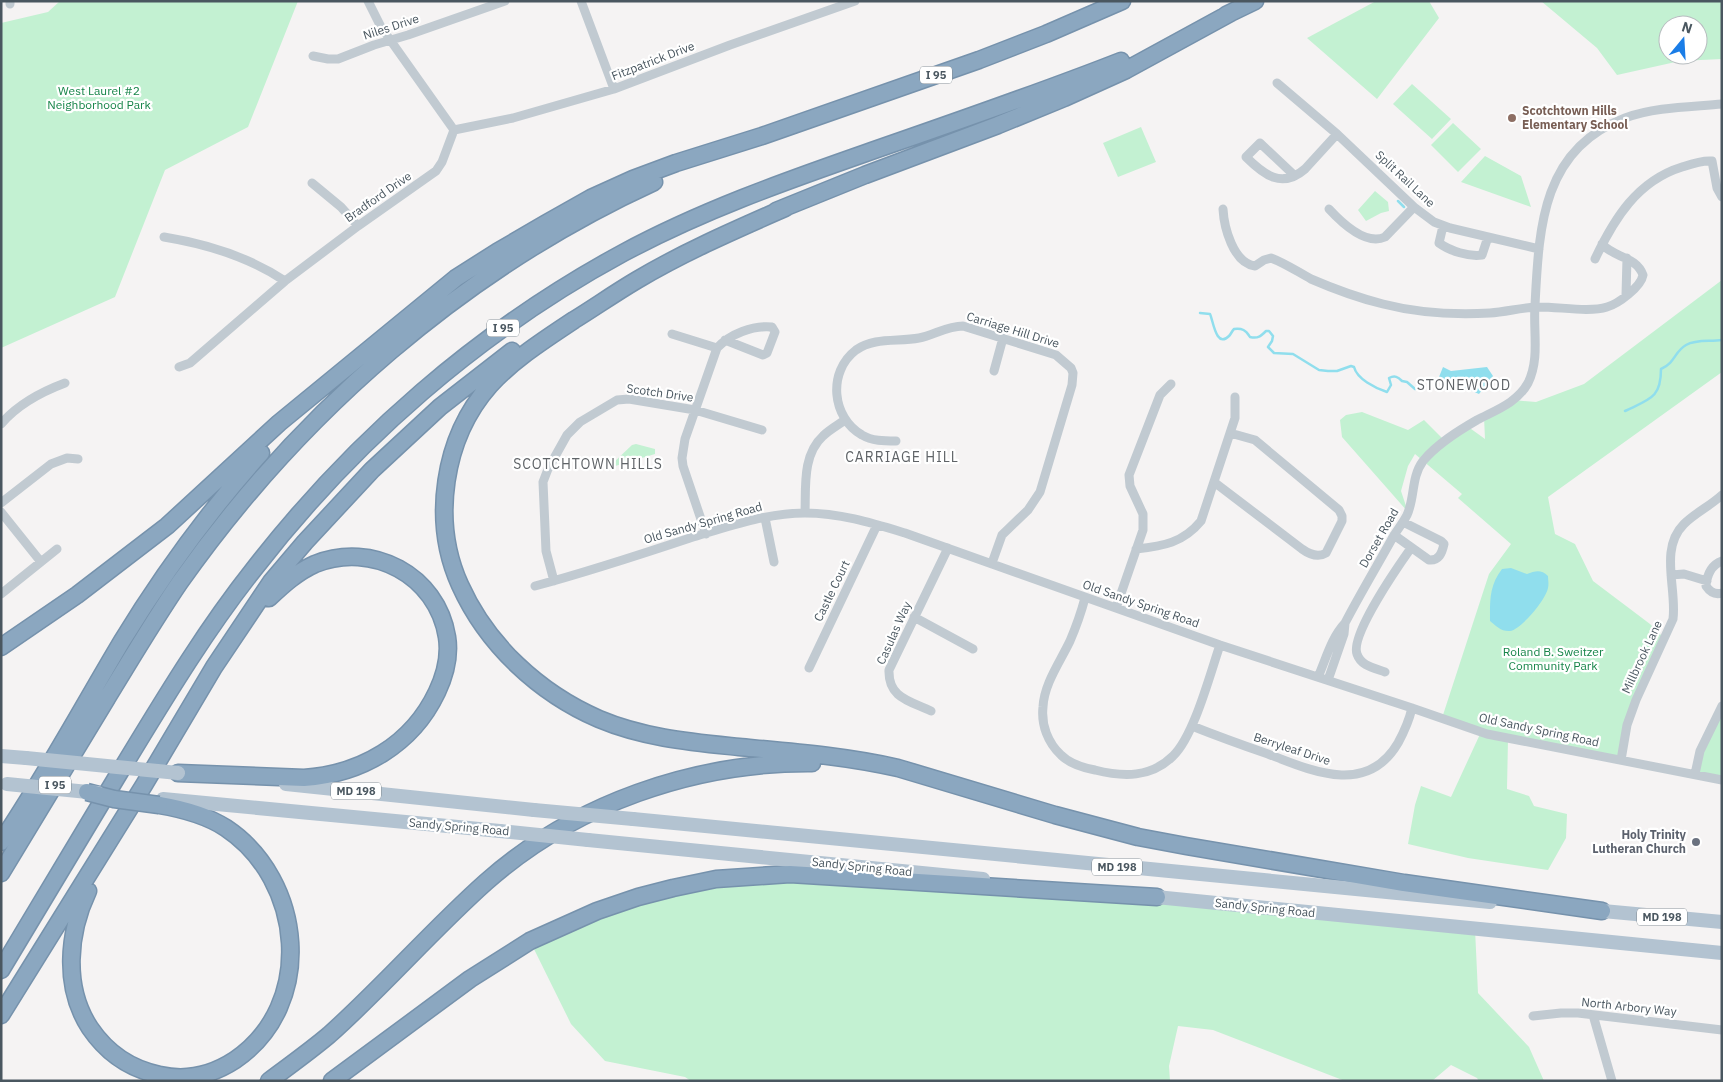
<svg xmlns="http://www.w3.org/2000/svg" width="1723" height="1082" viewBox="0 0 1723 1082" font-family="'IBM Plex Sans',sans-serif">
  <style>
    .green { fill: #c3f1d2; fill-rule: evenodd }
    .water { fill: #90deed }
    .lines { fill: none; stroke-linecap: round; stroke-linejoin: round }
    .stream { stroke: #90deed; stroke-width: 2.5 }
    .motorway-casing { stroke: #7692ac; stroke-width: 19 }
    .minor { stroke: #c1cad1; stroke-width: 9 }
    .primary { stroke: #b3c3d1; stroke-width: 14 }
    .motorway { stroke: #8ba7c0; stroke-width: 16 }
    .motorway-bridge-casing { stroke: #7692ac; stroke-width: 19; stroke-linecap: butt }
    .primary-bridge { stroke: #b3c3d1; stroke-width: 14 }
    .motorway-bridge { stroke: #8ba7c0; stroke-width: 16 }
    .education-dot { fill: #8d6e63; stroke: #fff; stroke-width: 2 }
    .worship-dot { fill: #6b7280; stroke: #fff; stroke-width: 2 }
    .labels { text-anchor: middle; stroke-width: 4.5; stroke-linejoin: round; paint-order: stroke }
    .shield { fill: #fff; stroke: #808990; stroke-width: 1 }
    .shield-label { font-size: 11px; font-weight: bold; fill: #4a5760 }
    .street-label { font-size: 12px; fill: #4a5760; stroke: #fff }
    .park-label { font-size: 12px; fill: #178549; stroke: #fff }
    .education-label { font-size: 12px; font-weight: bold; fill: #785e54; stroke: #fff; text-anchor: start }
    .worship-label { font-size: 12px; font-weight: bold; fill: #5b616d; stroke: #fff; text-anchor: end }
    .neighbourhood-label { font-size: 14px; letter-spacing: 1px; fill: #5f6367; stroke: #fff }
  </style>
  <rect width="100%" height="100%" fill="#f5f3f3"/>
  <!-- green -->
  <path class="green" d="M60,1H298L248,127L165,170L115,297L1,348V23L48,12Z
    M1376,1H1429L1439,18L1377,99L1307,38Z
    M1541,1H1722V59L1680,61L1617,75L1597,48ZM1668,25H1698V55H1668Z
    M1412,84L1451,119L1432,139L1393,104Z
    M1453,123L1481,149L1458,172L1431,145Z
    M1141,127L1156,162L1118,177L1103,143Z
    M1485,156L1521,176L1531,207L1461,182Z
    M1375,191L1388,202L1389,211L1381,213L1366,221L1358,210Z
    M1722,280V372L1548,497L1555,534L1575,544L1593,581L1650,624L1665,639L1636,700L1621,760L1508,739L1507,789L1529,796L1534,806L1567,814L1566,838L1548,870L1468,858L1408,844L1415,805L1421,786L1451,797L1481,732L1442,718L1489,574L1511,544L1458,498L1462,494L1415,454L1408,466L1401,491L1408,512L1342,437L1340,420L1346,415L1362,412L1408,430L1424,420L1445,441L1467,426L1485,439L1484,417L1513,400L1536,402L1584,384Z
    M636,444L655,449V454L612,467V464L632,445Z
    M1722,706V780L1695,774Z
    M790,874L1475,929L1478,993L1529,1047L1544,1081H1479L1477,1078L1451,1065L1432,1081H1345L1213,1030L1178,1026L1169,1066L1170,1081H691L685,1077L605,1061L571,1024L530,941L638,897Z"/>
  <!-- water -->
  <path class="water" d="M1443,367L1451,371L1487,367L1493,376L1479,394L1439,377Z
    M1511,568L1527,574C1535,571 1541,569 1548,576C1548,579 1549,584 1548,588C1546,599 1522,629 1510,631C1502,632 1496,626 1490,621C1490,601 1489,586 1502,569Z"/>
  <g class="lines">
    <!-- stream -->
    <path class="stream" d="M1398,201L1404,207
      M1200,313L1210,314C1213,320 1216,349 1229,336C1231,334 1232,331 1234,329C1242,328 1246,330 1250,337C1258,339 1261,336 1266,331H1269L1273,336L1272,341L1268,347L1274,353L1293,354L1319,370L1328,371H1337L1351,366L1354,367C1357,379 1375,388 1387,392L1391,385L1389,378C1395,375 1398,377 1402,381L1407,382L1415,389
      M1625,411C1650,399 1661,398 1661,369C1676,362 1674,352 1686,345C1697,339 1710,342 1722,340"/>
    <!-- motorway casing -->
    <g class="motorway-casing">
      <path id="motorway" d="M1226,15L1255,1
        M785,208C735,230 684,252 637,280C615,293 595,307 574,320C544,340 514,359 490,385C443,438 431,521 460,585C487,645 539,693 599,719C644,738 691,742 739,747C793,752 845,756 898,768L1055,815L1138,837L1186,846L1404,883L1602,911
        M776,211L865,175L998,125L1064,98L1126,70L1236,10
        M1,647L77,595L167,526L279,423L456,278L497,252L545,224L591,198L633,179L676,163L762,136L979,60L1046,34L1122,1
        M178,773L304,778C361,774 412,745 437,692C445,675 450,656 447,637C437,575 372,541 315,564C297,572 283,585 269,598
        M1,842C45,777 82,708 122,641C163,574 209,511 261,453
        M1,873C37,814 72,756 107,698C131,659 154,620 180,582C300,412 464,269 654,182
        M88,891C68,933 63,987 90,1028C107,1053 130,1069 160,1075C186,1081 212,1075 235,1060C316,1005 304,880 226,828C206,815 183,809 159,805
        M1,970C41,903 81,836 121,770C163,701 204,632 254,569C354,440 479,331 623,253C701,211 783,182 866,153C952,123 1037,94 1121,61
        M1,1015L144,785L214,667L271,582L305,542L372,470L440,407L512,351
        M269,1081C289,1066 310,1051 329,1035C383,987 431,931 486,882C574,804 694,762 812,763
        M332,1081L470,979L530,941L597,911L638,897L673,888L716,879L790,874L1157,897"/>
    </g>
    <!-- minor -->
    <path class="minor" d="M368,1L381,27L454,130
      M581,1L614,89
      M10,4V1
      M313,56L328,59H338L374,45L408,35L505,1
      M1277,83L1337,134L1414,207L1434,222L1450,228L1539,249
      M454,130L513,118L614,89L730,45L855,1
      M1295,176L1260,143L1246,157C1264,175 1282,189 1305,169L1337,134
      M312,183L341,207L358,226
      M1223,209C1224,227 1233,263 1255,266L1264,260L1271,258C1285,263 1298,272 1311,279C1334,289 1359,298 1383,304C1418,313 1454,315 1490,313C1505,312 1520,308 1535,307C1556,306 1588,313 1607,307C1618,304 1641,287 1643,275C1636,256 1614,258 1602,244
      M1329,209C1341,222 1365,246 1385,237L1414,207
      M1443,226L1439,243C1450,251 1469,257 1482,255L1488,237
      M164,237C207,244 249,257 285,281
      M1595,259C1614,219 1637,181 1682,167C1691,164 1702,160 1712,161L1717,188L1722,197
      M1626,295L1627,258
      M672,334L717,348
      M179,367L190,363L285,281L358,226L436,171L442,162L454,130
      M994,371L1003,338
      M1,424C18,404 41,392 65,383
      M896,441C884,441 872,441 862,435C832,418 827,372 856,350C874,337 898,342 919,338C934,335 947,326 963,326L1056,355L1071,368L1073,373L1072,385L1040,492L1028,510L1002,535L992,563
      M1214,482L1302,549C1309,554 1318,558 1326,553L1342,521V516L1339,510L1255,440L1230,433
      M1,503L51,464L67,458L78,459
      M1,512L41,562
      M805,513C806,488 802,455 823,436C829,430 838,425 845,420
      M765,518L774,562
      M706,534L683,466L682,458L685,439L717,348C730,334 753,325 772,327L775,332L767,353L763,355L725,340
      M1394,535L1429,560C1439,561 1442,553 1444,544L1441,541L1403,522
      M1136,549C1163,546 1183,543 1201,521L1235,418V397
      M1722,561C1711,565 1707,575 1706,586C1710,592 1715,595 1722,593
      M1671,575L1684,574L1707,581
      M554,581L546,551L543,482L548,469L567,435L580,422L617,400L629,399L695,410L762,430
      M535,586C587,572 639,555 690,538C727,527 766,513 805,513C840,513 872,523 905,533L1220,645L1412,708L1487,734L1722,780
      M1,594L57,549
      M1085,598C1081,613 1076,627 1070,641C1060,662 1044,684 1043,707C1041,725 1048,743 1061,755C1070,764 1084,768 1095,770C1123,777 1151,778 1173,756C1194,736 1210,674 1220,645
      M1116,608L1143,530V514L1130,486L1129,475L1160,395L1171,384
      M914,617L973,649
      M809,668L877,525
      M1385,672C1374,668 1361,666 1357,654C1350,635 1399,565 1411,548
      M1318,677C1326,659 1331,638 1345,623
      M1328,680L1344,634L1345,623C1360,594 1377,566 1393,537C1397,530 1403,523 1407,515C1415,498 1411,477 1423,461C1437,444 1458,431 1477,420C1496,410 1517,403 1528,383C1540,359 1533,331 1535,305C1539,230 1541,149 1625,118C1655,107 1690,107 1722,104
      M931,711C910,701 888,698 889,670L948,548
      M1192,726C1217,736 1242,745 1268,754C1312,771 1367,796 1398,743C1404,732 1409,721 1412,708
      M1621,760L1627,725L1636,700L1673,619C1677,588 1659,549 1684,524C1695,513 1710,506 1722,495
      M1695,774L1700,751L1722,706
      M1593,1015L1612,1081
      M1533,1016L1561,1013H1578L1722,1030"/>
    <!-- primary -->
    <path class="primary" d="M1,756L26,758
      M286,784L534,810
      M163,799L500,831
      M633,819L1490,902
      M588,840L983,879
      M1146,896L1722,953
      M1592,910L1722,922"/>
    <!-- motorway -->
    <use href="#motorway" class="motorway"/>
    <!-- motorway-bridge casing -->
    <g class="motorway-bridge-casing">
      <path id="motorway-bridge" d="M87,792L114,799L159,805"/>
    </g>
    <!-- primary-bridge -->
    <path class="primary-bridge" d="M26,758L178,773
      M7,784L98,793
      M534,810L633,819
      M500,831L588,840"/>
    <!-- motorway-bridge -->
    <use href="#motorway-bridge" class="motorway-bridge"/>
  </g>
  <!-- markers -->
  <circle class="education-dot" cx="1512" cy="118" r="5"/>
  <circle class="worship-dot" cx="1696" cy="842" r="5"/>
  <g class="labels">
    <!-- shield labels -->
    <g class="shield">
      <rect x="920" y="66.5" width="32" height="17" rx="4"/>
      <rect x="487" y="319.5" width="32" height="17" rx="4"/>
      <rect x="39" y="776.5" width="32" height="17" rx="4"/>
      <rect x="331" y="782.5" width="50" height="17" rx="4"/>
      <rect x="1092" y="858.5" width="50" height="17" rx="4"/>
      <rect x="1637" y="908.5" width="50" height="17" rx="4"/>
    </g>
    <g class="shield-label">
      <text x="936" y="79">I 95</text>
      <text x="503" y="332">I 95</text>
      <text x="55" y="789">I 95</text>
      <text x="356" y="795">MD 198</text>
      <text x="1117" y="871">MD 198</text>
      <text x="1662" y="921">MD 198</text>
    </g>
    <!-- street labels -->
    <g class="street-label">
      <text transform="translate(391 27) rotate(-18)" y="4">Niles Drive</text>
      <text transform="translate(653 61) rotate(-21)" y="4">Fitzpatrick Drive</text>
      <text transform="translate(1405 179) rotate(43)" y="4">Split Rail Lane</text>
      <text transform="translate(378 197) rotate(-35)" y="4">Bradford Drive</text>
      <text transform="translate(1013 330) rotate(17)" y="4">Carriage Hill Drive</text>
      <text transform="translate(660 393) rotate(8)" y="4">Scotch Drive</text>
      <text transform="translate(703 523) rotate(-16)" y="4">Old Sandy Spring Road</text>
      <text transform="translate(1379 538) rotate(-60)" y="4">Dorset Road</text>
      <text transform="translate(832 591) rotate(-64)" y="4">Castle Court</text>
      <text transform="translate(1141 604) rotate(19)" y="4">Old Sandy Spring Road</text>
      <text transform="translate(894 633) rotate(-66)" y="4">Casulas Way</text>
      <text transform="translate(1642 657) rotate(-65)" y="4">Millbrook Lane</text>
      <text transform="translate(1539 730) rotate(12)" y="4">Old Sandy Spring Road</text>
      <text transform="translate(1292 749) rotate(18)" y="4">Berryleaf Drive</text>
      <text transform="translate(459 827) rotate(5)" y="4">Sandy Spring Road</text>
      <text transform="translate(862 867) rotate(6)" y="4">Sandy Spring Road</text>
      <text transform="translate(1265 908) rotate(6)" y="4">Sandy Spring Road</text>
      <text transform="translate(1629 1007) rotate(6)" y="4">North Arbory Way</text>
    </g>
    <!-- park labels -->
    <g class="park-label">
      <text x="99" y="95">West Laurel #2<tspan x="99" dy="14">Neighborhood Park</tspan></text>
      <text x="1553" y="656">Roland B. Sweitzer<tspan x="1553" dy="14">Community Park</tspan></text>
    </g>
    <!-- education labels -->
    <g class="education-label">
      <text x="1522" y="115">Scotchtown Hills<tspan x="1522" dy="14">Elementary School</tspan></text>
    </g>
    <!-- worship labels -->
    <g class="worship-label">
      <text x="1686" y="839">Holy Trinity<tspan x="1686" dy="14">Lutheran Church</tspan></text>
    </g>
    <!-- neighbourhood labels -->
    <g class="neighbourhood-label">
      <text x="1464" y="390">STONEWOOD</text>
      <text x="902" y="462">CARRIAGE HILL</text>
      <text x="588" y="469">SCOTCHTOWN HILLS</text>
    </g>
  </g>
  <!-- border -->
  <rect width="1723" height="1082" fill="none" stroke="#4a5760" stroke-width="5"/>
  <!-- north arrow -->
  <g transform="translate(1683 40) rotate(18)"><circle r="24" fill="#ffffff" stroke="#b7bcbf"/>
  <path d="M0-4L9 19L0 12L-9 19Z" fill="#1a7de7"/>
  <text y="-8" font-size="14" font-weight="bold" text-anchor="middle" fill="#4a5760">N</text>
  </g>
</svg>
